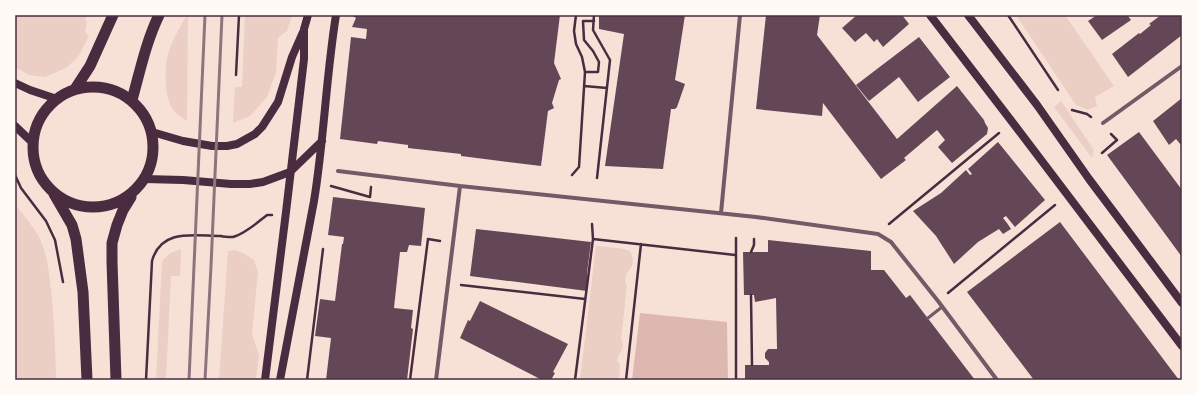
<svg xmlns="http://www.w3.org/2000/svg" width="1197" height="395" viewBox="0 0 1197 395" font-family="'Source Serif 4',serif">
  <style>
    .green { fill: #ebcfc5 }
    .water { fill: #dcb8b0 }
    .building { fill: #644757 }
    .lines { fill: none; stroke-linecap: round; stroke-linejoin: round }
    .path { stroke: #4a2c40; stroke-width: 2.5 }
    .service { stroke: #755966; stroke-width: 3 }
    .minor { stroke: #755966; stroke-width: 4 }
    .secondary { stroke: #4a2c40; stroke-width: 8 }
    .trunk { stroke: #4a2c40; stroke-width: 11 }
    .rail { stroke: #8f747c; stroke-width: 3 }
    .neatline { fill: none; stroke: #4a2c40; stroke-width: 1.5 }
  </style>
  <rect width="100%" height="100%" fill="#f7e1d7"/>
  <!-- green -->
  <path class="green" d="M15,15H88L85,19L87,22L85,32L89,36L78,57L66,68L45,77L29,75L15,67Z
    M187,15H188L187,121C183,118 177,115 174,111C164,98 164,70 168,54C172,40 180,27 187,15Z
    M245,15H292L287,31L278,38L276,72L267,97L250,116L233,123L235,87H242Z
    M1016,15H1065L1114,86L1095,97L1097,106L1088,110L1076,105Z
    M1061,101L1094,150L1092,158L1054,107Z
    M15,204C23,215 32,224 39,237C48,255 50,279 52,300C54,327 56,353 56,380H15Z
    M596,246C606,247 620,247 630,251C631,254 633,257 633,260C633,272 621,272 627,286L621,339C626,348 619,352 617,360L620,365L619,380H580Z
    M181,249L180,276H171L166,380H156L162,261L170,253Z
    M235,250L243,253L254,260L258,272L252,334L259,355L256,380H219L228,251Z"/>
  <!-- water -->
  <path class="water" d="M640,313L727,322L728,380H632Z"/>
  <!-- building -->
  <path class="building" d="M351,15H560L554,63L561,79L559,80L552,103L554,108L548,111L541,166L461,156V154L408,148V145L378,141L377,144L340,139L351,37L366,39L367,29L352,27L356,18Z
    M599,15H685L675,80L685,84L677,107L675,109H671L663,169L605,166L624,34L599,29Z
    M766,15H820L817,35L897,139L957,86L984,120L985,123L988,128L987,134L952,163L938,147L945,140L937,130L904,158L906,160L881,179L823,103L822,116L756,109Z
    M857,15H902L909,24L883,47L877,39L874,42L866,33L855,42L842,28Z
    M1097,15H1130L1128,16L1131,20L1102,40L1088,21Z
    M1161,15H1182V35L1128,77L1112,54L1139,33L1140,34L1151,25L1149,24Z
    M919,37L950,77L918,102L899,77L869,101L856,85Z
    M1182,98V145H1181L1176,139L1169,145L1153,121Z
    M1139,132L1182,190V257L1107,155Z
    M998,142L1045,200L1015,227L1006,216L1003,218L1007,223L1011,229L1003,234L999,229L978,242L954,264L936,236L913,211L941,193L966,170L970,175L972,174L968,169Z
    M333,197L425,208L421,246L409,245L407,252H400L394,308L413,310L411,328L413,329L407,380H326L331,338L315,336L320,299L335,301L342,244H343L344,237L328,235Z
    M1060,222L1112,291L1179,380H1034L967,292Z
    M476,229L591,242L587,273V291L470,276Z
    M768,240L871,251V270H884L906,298L910,295L975,380H745V365H769V362L765,358V353L768,349H777L776,298L755,302L754,295H744L743,252H768Z
    M480,301L568,344L553,372L555,373L551,380H542L460,338L468,320L470,321Z"/>
  <g class="lines">
    <!-- path -->
    <path class="path" d="M594,15L593,30L610,60L597,178
      M1008,15L1058,90
      M585,72H598L599,62L593,51L584,40L583,21H594
      M236,75L239,15
      M584,86L607,88
      M1072,110L1087,114L1091,117
      M1102,153L1117,140L1111,134
      M15,175L21,188L46,221L55,240L63,282
      M572,175L579,167L585,72L582,57L576,44L574,31L576,15
      M331,186L370,197L371,187
      M889,224L999,133
      M736,238V380
      M593,239L735,255
      M751,252L754,245V239
      M461,285L585,299
      M948,293L1055,205
      M751,295L752,365
      M146,380L152,261C161,228 194,236 221,236C224,237 229,237 233,237C245,234 258,222 267,215H272
      M307,380L323,249
      M410,380L428,239L440,241
      M575,380L593,239L592,224
      M626,380L641,244"/>
    <!-- service -->
    <path class="service" d="M928,318L942,307"/>
    <!-- minor -->
    <path class="minor" d="M1103,123L1182,66
      M338,171L460,186
      M721,213L740,15
      M436,380L460,186L756,217L878,234L891,242L938,301L997,380"/>
    <!-- secondary -->
    <path class="secondary" d="M930,15L1013,123L1182,346
      M968,15L1037,105L1089,179L1182,303
      M15,83L30,90L57,99
      M15,126L33,143
      M152,132L183,141L212,146H227L237,144L255,134L262,127L278,102L292,57L303,32
      M145,179L183,180L231,184H250L263,182L290,172L322,141
      M265,380L286,212L304,59V29L308,15
      M280,380C291,320 303,261 314,201C324,140 326,77 336,15"/>
    <!-- trunk -->
    <path class="trunk" d="M33 147a60 60 0 1 1 120 0a60 60 0 1 1-120 0Z
      M75,89L90,66L113,15
      M132,100C140,71 146,42 159,15
      M54,194L72,225L76,239L83,292L87,380
      M116,380L112,262V243L117,225L123,210L131,197"/>
    <!-- rail -->
    <path class="rail" d="M189,380L205,15
      M205,380L211,266L222,15"/>
  </g>
  <!-- border -->
  <rect width="1197" height="395" fill="none" stroke="#fffaf5" stroke-width="32"/>
  <rect x="16" y="16" width="1165" height="363" class="neatline"/>
</svg>
